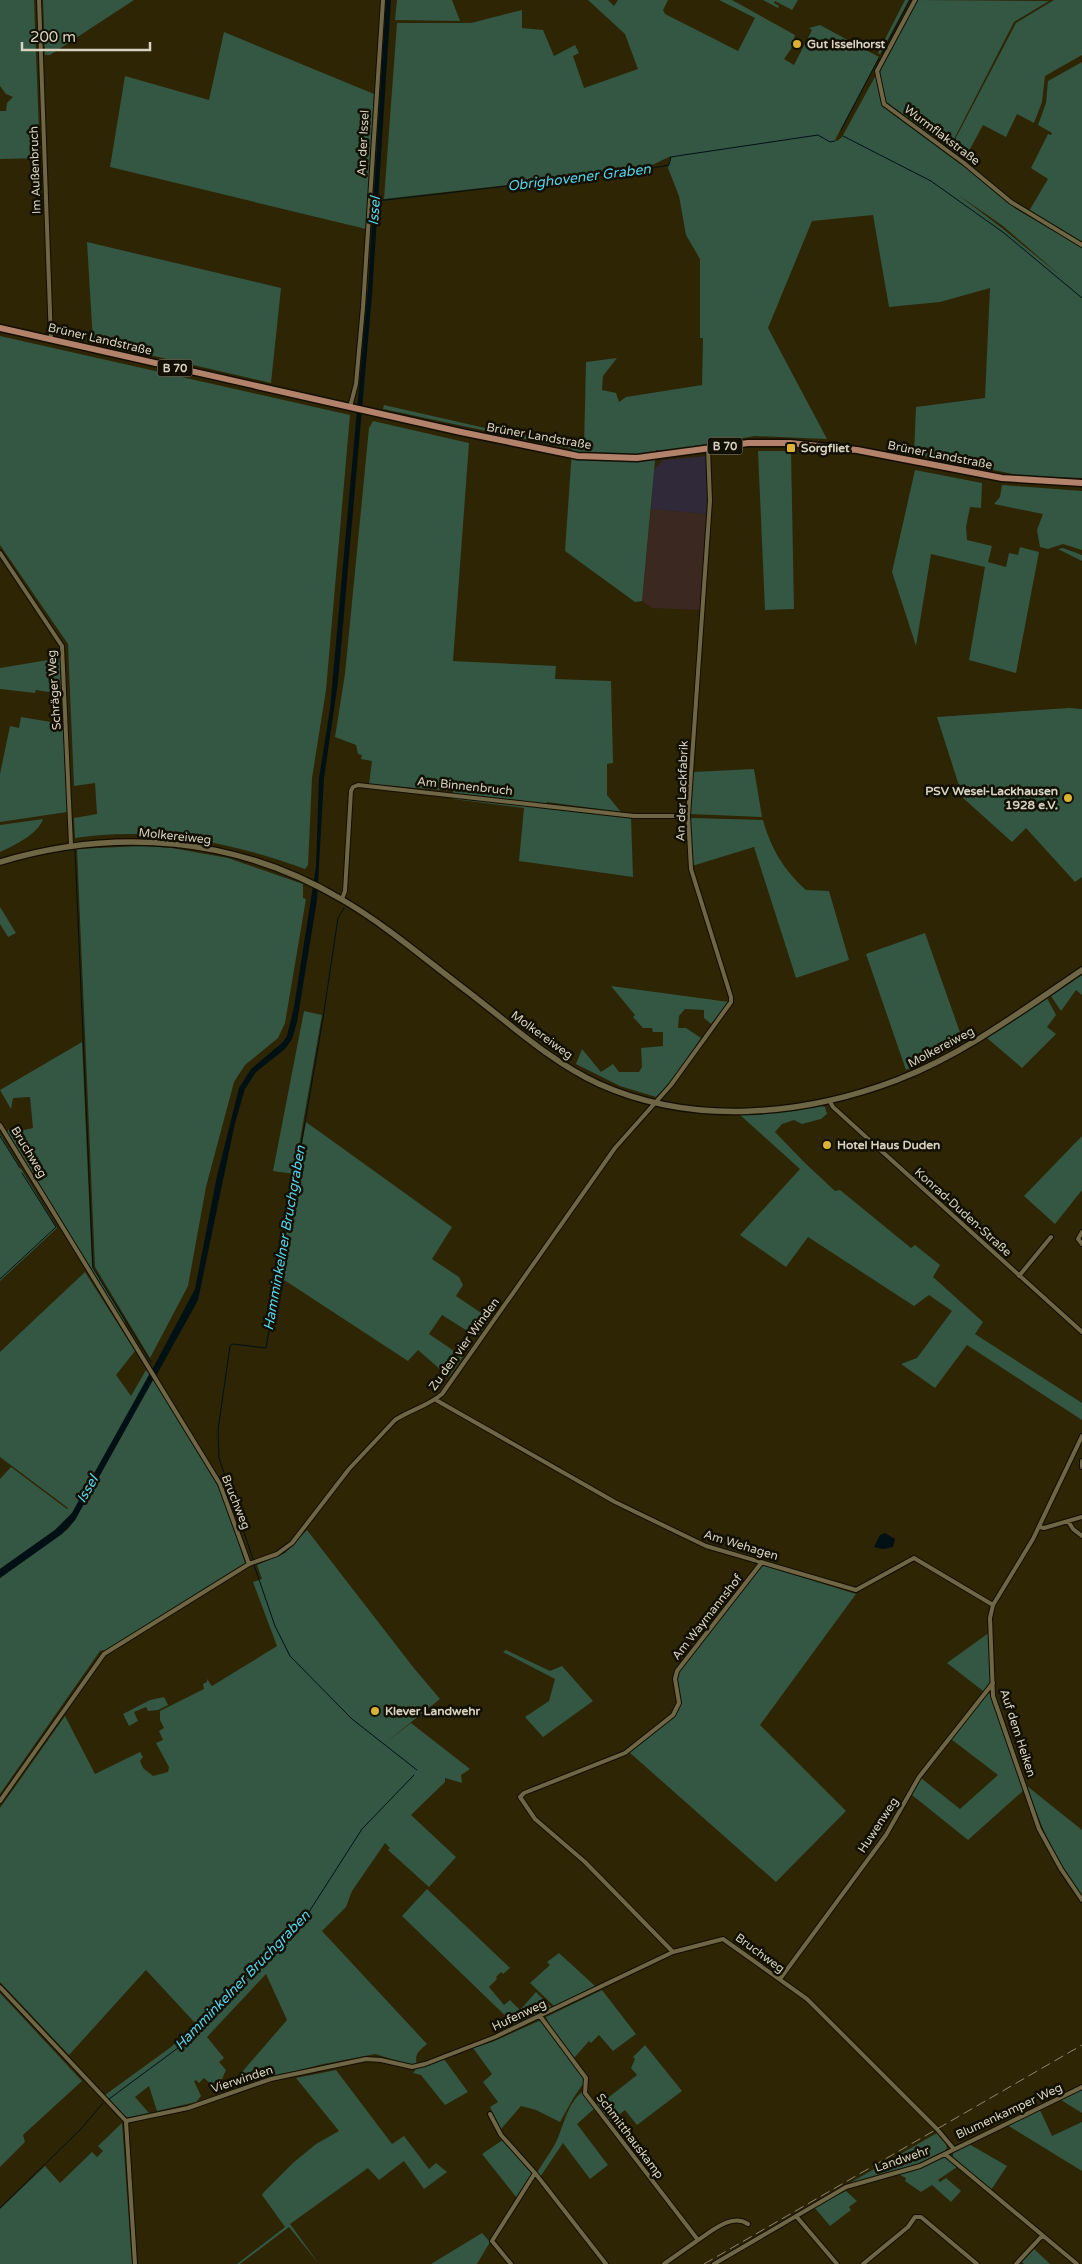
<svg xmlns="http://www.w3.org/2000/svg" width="1082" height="2264" viewBox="0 0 1082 2264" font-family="'Varela Round',sans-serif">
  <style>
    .commercial { fill: #3a2821 }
    .industrial { fill: #302939 }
    .green { fill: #335743; fill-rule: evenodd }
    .water { fill: #001116 }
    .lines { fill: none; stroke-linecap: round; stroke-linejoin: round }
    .stream { stroke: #001116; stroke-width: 1 }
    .minor-casing { stroke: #140e00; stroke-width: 6 }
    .secondary-casing { stroke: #140e00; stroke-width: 8 }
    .primary-casing { stroke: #140e00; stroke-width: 9 }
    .minor { stroke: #6f6645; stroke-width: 4 }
    .secondary { stroke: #6f6645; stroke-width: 5.5 }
    .primary { stroke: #b2826b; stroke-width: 6 }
    .rail { stroke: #8c866d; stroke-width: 1; stroke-dasharray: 10 5; stroke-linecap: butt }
    .poi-dot { fill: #dbb233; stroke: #120f03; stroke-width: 2 }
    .labels { text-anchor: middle; stroke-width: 5; stroke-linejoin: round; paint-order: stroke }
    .shield { fill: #120f03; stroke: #9d9888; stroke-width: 1 }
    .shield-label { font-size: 11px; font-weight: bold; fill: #d8d3c1 }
    .poi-label { font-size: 12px; font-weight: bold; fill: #d8d3c1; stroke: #120f03; text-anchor: start }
    .street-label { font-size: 12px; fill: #d8d3c1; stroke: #120f03 }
    .water-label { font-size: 14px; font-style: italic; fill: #57d2eb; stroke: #120f03 }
  </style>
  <rect width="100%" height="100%" fill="#2d2504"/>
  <!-- commercial -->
  <path class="commercial" d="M651,509L707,514L700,610L652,608L642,601Z"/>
  <!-- industrial -->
  <path class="industrial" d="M707,456V514L651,509L654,470L663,460Z"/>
  <!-- green -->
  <path class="green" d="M0,0H34L40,158L0,159V111H6L7,103L13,97L6,94L0,86Z
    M43,0H134L50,55H45Z
    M397,0H452L460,21L395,20Z
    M588,0H608L614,6L618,0H668L663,10L665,14L738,51L755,18L719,0H732L795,35L791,49L784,59L794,65L812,30L809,28L820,25L879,57L835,140L837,141L842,137L876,75L881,103L967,167L1016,209L1047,227L1048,222L1029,211L1048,179L1031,168L1048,134L1051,135L1052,133L1038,125L1046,103L1048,81L1082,62V478L1023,476L914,454L916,407L985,398L990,288L940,302L889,307L873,215L812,221L768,328L827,439L755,436L667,451L656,450L642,601L635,602L565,551L572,449L383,409L384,405L494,430L584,447L586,362L617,358L603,376L602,390L616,393L619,402L626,397L702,385L703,338H700V259L686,235L679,196L668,168L671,156L646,168L630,171L384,199L397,23H471L522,10V28L543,30L554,56L575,45L579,53L573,56L584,88L638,69L625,34ZM957,194L1003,226L1062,277L1002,228Z
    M763,0H798L792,10L775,1L774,3L779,6L778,8Z
    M905,0H909L880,54L878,53Z
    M917,0L1049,1L1014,22L949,149L885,101L880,74L881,67Z
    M1054,0H1082V55L1045,76L1042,102L1034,123L1017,114L1006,137L983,125L964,160L950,149L1016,23Z
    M224,32L374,94L366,229L110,167L125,76L209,100Z
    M87,242L281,288L271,383L93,342Z
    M0,336L350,415L326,690L312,778L308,865L305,869C231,842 154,826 75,838L74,818L97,814L95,783L74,786L68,644L0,545Z
    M373,421L469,443L453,661L556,666L555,679L611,681L613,763L607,764V795L621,812L547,802L546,806L631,817L633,877L519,861L524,808L453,799V791L369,784L372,761L361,759L362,755L358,754L356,745L335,737L345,674L369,428Z
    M758,451H791L794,609L765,610Z
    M915,470L982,483L981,508L970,507L966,527L967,540L992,546L988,562L1006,567L1009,553L1018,555L1020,547L1039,552L1016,673L969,660L985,567L931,554L916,646L892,572Z
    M1002,485L1082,491V550L1063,544L1048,549L1040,547L1037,530L1043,514L994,504L1000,497Z
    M1063,548L1082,555V561L1058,549Z
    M60,658L61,694L36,690L35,693L0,689V668Z
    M1069,708L1082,709V877L1075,882L1026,828L1012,842L963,798L937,717Z
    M21,717L63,724L67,812L0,822V774L10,726L19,728Z
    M754,769L762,817L690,814L693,772Z
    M692,818L763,820C771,849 784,870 806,890L829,891L849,960L796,978L754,847L692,866L690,819Z
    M43,819C38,834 15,845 0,852V825Z
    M142,846L172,848L228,858L303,884V898L306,899L285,1023L278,1038L245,1065L234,1082L206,1187L188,1286L150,1358L95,1267L77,849Z
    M0,907L16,933L8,937L0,924Z
    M925,933L963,1041L906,1070L866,954Z
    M1082,975V995L1076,990L1061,1011L1051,996Z
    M611,986L729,1002L711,1024L704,1018V1010L685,1009L679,1016L678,1028H686L701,1038L671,1082L656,1097L620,1086L576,1064L582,1049L601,1072L613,1064L619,1072H639L642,1067L641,1048L663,1046V1032H653L652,1028H643L633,1017L635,1015Z
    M1047,998L1056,1015L1047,1027L1056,1034L1022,1068L987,1038Z
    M304,1011L322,1015L294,1174L273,1171Z
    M82,1042L92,1266L125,1322L124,1323L7,1132L9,1129L11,1133L33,1128L30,1097L13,1098L11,1109L0,1090Z
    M821,1106L825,1107L827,1114L821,1119L802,1124L794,1120L782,1124L775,1132L805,1163L835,1191L840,1190L911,1248L915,1245L940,1265L933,1277L983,1322L975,1334L1082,1403V1420L967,1345L935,1388L901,1364L917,1358L952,1311L929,1295L914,1306L808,1237L786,1267L740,1235L800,1169L740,1115L788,1111Z
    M306,1122L452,1227L432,1259L459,1277L463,1285L456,1296L490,1319L477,1337L442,1315L429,1334L463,1357L449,1377L418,1350L408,1361L278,1276Z
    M0,1134L57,1228L0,1281Z
    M1082,1136V1190L1055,1224L1024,1196Z
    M85,1272L135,1351L116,1375L131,1396L146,1370L150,1375L72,1513L55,1530L0,1569V1479L11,1467L67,1509L68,1508L0,1457V1352Z
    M154,1378L222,1493L245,1563L106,1650L100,1651L0,1794V1578L68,1529L75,1520Z
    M307,1530L413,1667L440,1699L385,1743L411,1723L470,1769L461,1775L462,1783L445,1778V1782L411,1815L456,1857L429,1887L388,1850L390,1848L385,1843L352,1891L346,1907L322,1931L427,2044C419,2051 414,2054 417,2065H411L375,2054L319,2065L252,2083L242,2072L287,2020L266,1974L207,2037L224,2058L219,2062L226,2070L222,2079L212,2085L204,2078L199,2083L196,2080L194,2081L201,2096L196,2102L157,2111L149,2086L135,2097L149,2113L125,2118L105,2095L171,2047L196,2024L146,1970L69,2055L0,1982V1808L65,1716L95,1774L140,1752L143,1757L140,1761L143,1768L153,1776L168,1772L169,1767L156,1743L163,1740L159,1731L164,1728L160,1720V1711L204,1689L203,1684L207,1682V1679L212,1686L277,1646L253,1582L262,1579L257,1565L285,1553Z
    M762,1565L856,1594L760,1725L846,1811L776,1882L629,1752L679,1710C683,1697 675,1685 679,1672Z
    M990,1632L991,1681L983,1691L947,1663Z
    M506,1650L550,1671L562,1666L593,1701L543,1737L525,1717L549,1701L555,1679L503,1652Z
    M987,1692L992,1696L1024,1790L968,1840L912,1795L921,1778L960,1809L998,1775L951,1739Z
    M164,1697L168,1705L158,1710L148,1711L146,1707L134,1712L138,1721L129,1726L123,1714L150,1700Z
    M1027,1786L1082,1830V1897C1055,1858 1042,1830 1027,1786Z
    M427,1889L510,1968L503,1974L501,1972L496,1977L497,1979L489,1987L504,2005L510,2000L520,2010L536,1992L552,2008L515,2025L402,1916Z
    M559,1953L595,1986L554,2006L530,1983L550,1965L547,1962Z
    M602,1990L636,2034L613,2051L599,2035L591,2043L589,2041L574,2058L551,2028L546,2017Z
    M0,1993L82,2081L23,2135L25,2142L0,2167Z
    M539,2021L543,2022L583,2075L585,2081L574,2097L560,2122L536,2110L521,2106L501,2129L490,2107L498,2102L483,2082L492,2074L473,2048L492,2042Z
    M645,2045L682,2091L637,2125L625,2110L610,2122L596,2104L602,2099L604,2101L637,2075L631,2068L635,2059L633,2057Z
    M444,2059L468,2092L445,2105L421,2075L413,2073L416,2069Z
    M336,2070L392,2144L404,2136L429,2169L436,2163L447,2172L424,2189L404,2161L379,2180L368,2168L290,2224L319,2264L289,2227L240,2264H237L285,2227L262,2195L264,2192L293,2163L316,2144L339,2131L296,2078Z
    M1082,2090V2113L1061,2100Z
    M582,2092L595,2108L577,2124L608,2165L590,2179L563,2143L540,2177L537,2173C543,2162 552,2151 557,2140C564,2124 568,2103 582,2092Z
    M1040,2110L1052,2136L1082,2122V2171L1007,2125Z
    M122,2123L132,2264H0V2209L45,2166L60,2183L92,2152L97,2157L103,2151L98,2146Z
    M937,2133L946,2143L947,2148L945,2151L913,2166L841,2188Z
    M504,2139L532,2173L517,2198L482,2154Z
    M969,2144L1007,2166L991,2190L953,2157V2151Z
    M943,2156L957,2167L938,2180L940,2182L946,2178L961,2191L951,2202L932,2185L921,2192L905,2181L906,2178L898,2174L922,2167Z
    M846,2191L857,2201L849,2207L851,2210L830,2226L814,2207Z
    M482,2233L490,2242L477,2264H431Z
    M1034,2249L1050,2264H1024L1022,2262Z"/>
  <!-- water -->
  <path class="water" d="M386,0H391L372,295L338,682L324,778L317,900L297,1022L292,1039L285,1049L256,1072L245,1089L235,1123L198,1300L156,1376L152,1370L195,1289L217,1176L239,1088L251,1069L283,1042L287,1036L294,1007L316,867L319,778L330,709L368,288Z
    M150,1373L154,1378L75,1520L62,1534L0,1578V1569L55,1530L72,1513Z
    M885,1533L895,1539L893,1547L883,1549L874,1547L880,1535Z"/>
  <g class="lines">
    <!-- stream -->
    <path class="stream" d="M882,54L910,0
      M841,130L879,58
      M843,136L931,181L1004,233L1082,298
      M377,201L630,172L669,165L671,157L677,156L818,135L830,142L835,141
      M75,849L93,1268L151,1362
      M0,1136L20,1168
      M0,1279L56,1227L22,1173
      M253,1559L219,1458L218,1430L230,1346L233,1344L266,1348L323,1018L338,918L344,908
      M254,1565L275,1626L290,1656L352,1719L417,1770
      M109,2099L186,2042L307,1915L362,1829L414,1775
      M0,2208L80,2130L103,2103"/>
    <!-- minor casing -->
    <g class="minor-casing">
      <path id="minor" d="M39,0L51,340
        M915,0L877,71L884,104L964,163L1011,202L1082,245
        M350,407L356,384L363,307L383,0
        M0,553L62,646L71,845
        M342,899L345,891L351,791L353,787L358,785L634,816H688
        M829,1100L833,1107L866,1137L1082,1332
        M0,1125L220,1484L249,1564
        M1082,1232L1078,1239L1082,1244
        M1019,1276L1051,1237
        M436,1400L615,1502L706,1546L856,1590L914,1558L993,1605
        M1082,1436L1033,1539L993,1605L990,1618L993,1696L1039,1829L1061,1869L1082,1900
        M1082,1461V1467
        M1068,1521L1073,1529L1082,1536
        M1039,1527L1044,1528L1082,1517
        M762,1562L677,1671L675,1679L679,1703L673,1715L625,1753L524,1793L520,1797L535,1819L585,1862L673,1952L723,1939L807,1999L937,2129L953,2148
        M0,1801L104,1654L249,1564L277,1554L292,1543L349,1469L395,1420C410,1410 428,1406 442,1394L615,1148L671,1085L731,1002V997L691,869L688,816L710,501L708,448
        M780,1979L886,1835L919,1777L993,1683
        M0,1987L126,2121L135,2264
        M540,2016L586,2078L585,2093L698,2240L664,2264
        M490,2114L501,2135L535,2173L606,2264
        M126,2121L188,2108L271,2079L366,2059L381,2060L412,2067L425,2064L495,2037L673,1952
        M945,2154L1077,2264
        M796,2216L837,2264
        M698,2240C712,2231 732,2213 748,2224
        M511,2264L492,2241L535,2173
        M714,2264L846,2187L920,2166L1082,2087
        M863,2264L908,2227L915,2217H921L977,2264
        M1016,2264L1042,2236"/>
    </g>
    <!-- secondary casing -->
    <g class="secondary-casing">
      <path id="secondary" d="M0,862C116,827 236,837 341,899C386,925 426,960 467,991C509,1023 551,1062 599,1084C693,1126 802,1116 897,1080C964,1054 1023,1010 1082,970"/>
    </g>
    <!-- primary casing -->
    <g class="primary-casing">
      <path id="primary" d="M0,328L461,432L578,456L637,458L748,443H790L857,450L1002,478L1082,483"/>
    </g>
    <!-- minor -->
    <use href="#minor" class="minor"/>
    <!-- secondary -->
    <use href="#secondary" class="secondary"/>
    <!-- primary -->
    <use href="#primary" class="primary"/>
    <!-- rail -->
    <path class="rail" d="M704,2264L1082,2045"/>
  </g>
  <!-- markers -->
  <g class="poi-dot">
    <circle cx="797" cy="44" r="5"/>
    <rect x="786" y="443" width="10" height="10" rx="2.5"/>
    <circle cx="1068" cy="798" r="5"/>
    <circle cx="827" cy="1145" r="5"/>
    <circle cx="375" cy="1711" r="5"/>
  </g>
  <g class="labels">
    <!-- shield labels -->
    <g class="shield">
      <rect x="157.5" y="359.5" width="35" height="17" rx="4"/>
      <rect x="707.5" y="437.5" width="35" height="17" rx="4"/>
    </g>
    <g class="shield-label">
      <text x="175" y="372">B 70</text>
      <text x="725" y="450">B 70</text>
    </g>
    <!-- poi labels -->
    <g class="poi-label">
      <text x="807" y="48">Gut Isselhorst</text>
      <text x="801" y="452">Sorgfliet</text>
      <text x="1058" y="795" text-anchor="end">PSV Wesel-Lackhausen<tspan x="1058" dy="14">1928 e.V.</tspan></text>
      <text x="837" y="1149">Hotel Haus Duden</text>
      <text x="385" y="1715">Klever Landwehr</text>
    </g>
    <!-- street labels -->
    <g class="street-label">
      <text transform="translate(942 135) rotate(37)" y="4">Wurmflakstraße</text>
      <text transform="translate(363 143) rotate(-87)" y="4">An der Issel</text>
      <text transform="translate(35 170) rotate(-92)" y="4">Im Außenbruch</text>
      <text transform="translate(100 339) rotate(13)" y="4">Brüner Landstraße</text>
      <text transform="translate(539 436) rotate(10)" y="4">Brüner Landstraße</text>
      <text transform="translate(940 455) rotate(11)" y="4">Brüner Landstraße</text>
      <text transform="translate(54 690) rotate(-94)" y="4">Schräger Weg</text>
      <text transform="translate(465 786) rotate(6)" y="4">Am Binnenbruch</text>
      <text transform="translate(682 791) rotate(-88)" y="4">An der Lackfabrik</text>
      <text transform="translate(175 836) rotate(6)" y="4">Molkereiweg</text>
      <text transform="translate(542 1035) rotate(36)" y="4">Molkereiweg</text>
      <text transform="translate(941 1047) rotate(-28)" y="4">Molkereiweg</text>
      <text transform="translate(29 1152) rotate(59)" y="4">Bruchweg</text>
      <text transform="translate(963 1212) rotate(42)" y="4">Konrad-Duden-Straße</text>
      <text transform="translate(464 1344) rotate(-54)" y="4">Zu den vier Winden</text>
      <text transform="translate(236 1502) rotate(68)" y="4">Bruchweg</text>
      <text transform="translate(741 1545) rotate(17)" y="4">Am Wehagen</text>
      <text transform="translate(707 1617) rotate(-52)" y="4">Am Waymannshof</text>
      <text transform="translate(1018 1733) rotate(72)" y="4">Auf dem Heiken</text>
      <text transform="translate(878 1825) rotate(-57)" y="4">Huwenweg</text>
      <text transform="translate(760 1953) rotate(36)" y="4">Bruchweg</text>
      <text transform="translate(519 2015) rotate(-25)" y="4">Hufenweg</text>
      <text transform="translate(242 2079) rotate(-18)" y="4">Vierwinden</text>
      <text transform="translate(1009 2111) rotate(-25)" y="4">Blumenkamper Weg</text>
      <text transform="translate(630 2136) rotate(53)" y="4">Schmitthauskamp</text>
      <text transform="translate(902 2159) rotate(-19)" y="4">Landwehr</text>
    </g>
    <!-- water labels -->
    <g class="water-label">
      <text transform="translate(579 177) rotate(-7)" y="5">Obrighovener Graben</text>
      <text transform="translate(374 211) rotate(-86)" y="5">Issel</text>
      <text transform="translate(284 1238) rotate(-80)" y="5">Hamminkelner Bruchgraben</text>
      <text transform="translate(87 1489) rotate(-60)" y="5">Issel</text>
      <text transform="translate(242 1980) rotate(-46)" y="5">Hamminkelner Bruchgraben</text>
    </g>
  </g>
  <!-- scale -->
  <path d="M22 42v8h128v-8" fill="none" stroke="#d8d3c1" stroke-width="2.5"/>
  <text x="30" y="42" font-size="15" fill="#d8d3c1" stroke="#120f03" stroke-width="4" paint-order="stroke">200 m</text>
</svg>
